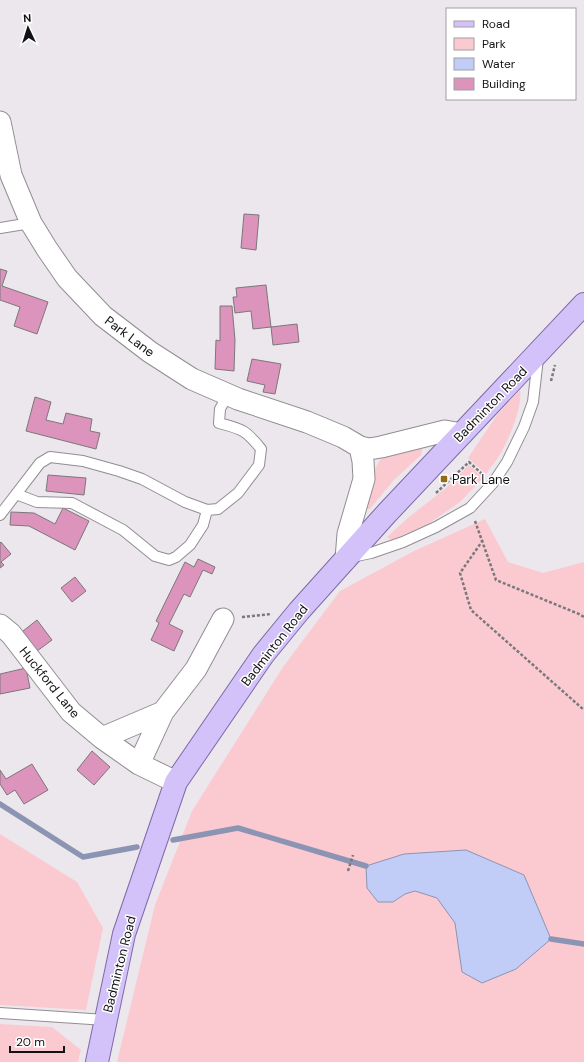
<svg xmlns="http://www.w3.org/2000/svg" width="584" height="1062" viewBox="0 0 584 1062" font-family="'DM Sans',sans-serif">
  <style>
    .green { fill: #fbcad1 }
    .water { fill: #c1ccf7; stroke: #8c94b3 }
    .lines { fill: none; stroke-linecap: round; stroke-linejoin: round }
    .stream { stroke: #8c94b3; stroke-width: 5.5 }
    .building { fill: #dc93bc; stroke: #7c777a }
    .lane-casing { stroke: #918e92; stroke-width: 12 }
    .street-casing { stroke: #918e92; stroke-width: 23 }
    .primary-casing { stroke: #7d6aa7; stroke-width: 24 }
    .path { stroke: #7a787b; stroke-width: 2.5; stroke-dasharray: 3 2; stroke-linecap: butt }
    .lane { stroke: #fff; stroke-width: 10 }
    .street { stroke: #fff; stroke-width: 21 }
    .primary { stroke: #d3c2fa; stroke-width: 22 }
    .poi-dot { fill: #946b15; stroke: #fff; stroke-width: 1.5 }
    .labels { text-anchor: middle; stroke-width: 3; stroke-linejoin: round; paint-order: stroke }
    .street-label { font-size: 13px; fill: #121113; stroke: #fff }
    .poi-label { font-size: 13px; fill: #121113; stroke: #fff; text-anchor: start }
  </style>
  <rect width="100%" height="100%" fill="#ebe7ec"/>
  <!-- green -->
  <path class="green" d="M520,390C523,407 508,441 499,456C495,462 490,468 486,474L468,458L497,415Z
    M423,445L421,455L393,481L370,509H363C367,496 374,461 386,454C394,450 414,448 423,445Z
    M469,465L483,478L460,502L428,524L392,540L387,537L409,517L446,488Z
    M485,519L508,562L543,573L584,562V1062H117L155,905L192,811L283,667L340,591L414,551Z
    M0,834L77,882L103,928L86,1010L0,1005Z
    M0,1024L52,1027L81,1050L78,1062H0Z"/>
  <!-- water -->
  <path class="water" d="M466,850L524,875L551,939L516,969L482,983L462,972L455,923L437,898L415,891L405,894L393,902H378L367,888L366,866L404,854Z"/>
  <g class="lines">
    <!-- stream -->
    <path class="stream" d="M0,804L83,857L137,847
      M173,840L238,828L366,866
      M551,939L584,944"/>
  </g>
  <!-- building -->
  <path class="building" d="M244,214L259,215L256,250L241,248Z
    M0,269L7,271L2,286L48,302L37,334L14,326L20,307L0,300Z
    M266,285L271,327L253,329L251,311L235,313L233,297H237L236,288Z
    M220,306H232L235,340L234,371L215,369L216,340L220,341Z
    M297,324L299,342L273,345L271,327Z
    M252,359L281,364L275,394L263,392L265,385L247,381Z
    M35,397L51,402L46,420L63,424L66,413L92,419L90,431L100,433L96,449L26,431Z
    M48,475L86,478L84,495L46,491Z
    M63,508L89,521L75,550L29,526L10,525L11,512L34,513L55,524Z
    M1,542L11,554L1,562L4,565L0,568V543Z
    M198,559L215,567L212,574L203,570L190,597L184,594L169,624L183,631L174,651L151,640L159,623L156,621L185,562L194,567Z
    M75,577L86,591L72,602L61,588Z
    M37,620L52,640L33,654L18,635Z
    M26,668L30,688L0,694V674Z
    M92,751L110,767L94,785L77,770Z
    M32,764L48,790L24,804L15,790L7,795L0,784V770L6,779Z"/>
  <g class="lines">
    <!-- lane casing -->
    <g class="lane-casing">
      <path id="lane" d="M0,228L31,223
        M16,494L37,502L72,503L123,530L155,556L169,560L176,557L190,545L203,525L207,510
        M0,515L40,463L50,457L83,461L119,471L142,479L185,502L207,510L218,509L238,493L259,465L261,449C246,430 242,429 219,423L220,409L228,394
        M352,557L371,553L403,542L436,527L470,508L493,483L507,462L524,427L533,402L538,358
        M0,1013L106,1020"/>
    </g>
    <!-- street casing -->
    <g class="street-casing">
      <path id="street" d="M0,122L11,175L31,223L47,249L67,278L103,316L150,352L192,379L238,399L307,422L343,437L360,447L369,449L381,447L445,431L462,434
        M346,559L348,534L364,479L363,461L360,447
        M0,625L11,634L71,712L102,738L139,764L176,782
        M102,738L163,712
        M139,764L163,712L196,669L223,619"/>
    </g>
    <!-- primary casing -->
    <g class="primary-casing">
      <path id="primary" d="M97,1062L124,934L176,782L263,655L299,611L387,513L584,304"/>
    </g>
    <!-- path -->
    <path class="path" d="M551,381L555,365
      M436,493L469,462L482,474
      M475,521L496,580L579,614L584,617
      M483,540L460,573L471,610L584,710
      M242,617L271,614
      M348,871L353,855"/>
    <!-- lane -->
    <use href="#lane" class="lane"/>
    <!-- street -->
    <use href="#street" class="street"/>
    <!-- primary -->
    <use href="#primary" class="primary"/>
  </g>
  <!-- markers -->
  <rect class="poi-dot" x="440" y="475" width="8" height="8" rx="2"/>
  <g class="labels">
    <!-- street labels -->
    <g class="street-label">
      <text transform="translate(130 336) rotate(37)" y="5">Park Lane</text>
      <text transform="translate(490 404) rotate(-46)" y="5">Badminton Road</text>
      <text transform="translate(274 645) rotate(-52)" y="5">Badminton Road</text>
      <text transform="translate(50 682) rotate(51)" y="5">Huckford Lane</text>
      <text transform="translate(119 964) rotate(-76)" y="5">Badminton Road</text>
    </g>
    <!-- poi labels -->
    <g class="poi-label">
      <text x="452" y="484">Park Lane</text>
    </g>
  </g>
  <!-- legend -->
  <rect x="446" y="8" width="130" height="92" fill="#ffffff" stroke="#a0a0a1"/>
  <rect x="454" y="21" width="20" height="6" fill="#d3c2fa" stroke="#a0a0a1"/>
  <text x="482" y="28" font-size="12" fill="#121113">Road</text>
  <rect x="454" y="38" width="20" height="12" fill="#fbcad1" stroke="#a0a0a1"/>
  <text x="482" y="48" font-size="12" fill="#121113">Park</text>
  <rect x="454" y="58" width="20" height="12" fill="#c1ccf7" stroke="#a0a0a1"/>
  <text x="482" y="68" font-size="12" fill="#121113">Water</text>
  <rect x="454" y="78" width="20" height="12" fill="#dc93bc" stroke="#a0a0a1"/>
  <text x="482" y="88" font-size="12" fill="#121113">Building</text>
  <!-- north arrow -->
  <g transform="translate(28 28) rotate(356)" stroke="#ffffff" stroke-width="3" paint-order="stroke">
  <path d="M0-3L7 15L0 10L-7 15Z" fill="#121113"/>
  <text y="-6" font-size="11" font-weight="bold" text-anchor="middle" fill="#121113">N</text>
  </g>
  <!-- scale -->
  <path d="M10 1046v6h54v-6" fill="none" stroke="#121113" stroke-width="2"/>
  <text x="16" y="1046" font-size="12" fill="#121113" stroke="#ffffff" stroke-width="3" paint-order="stroke">20 m</text>
</svg>
